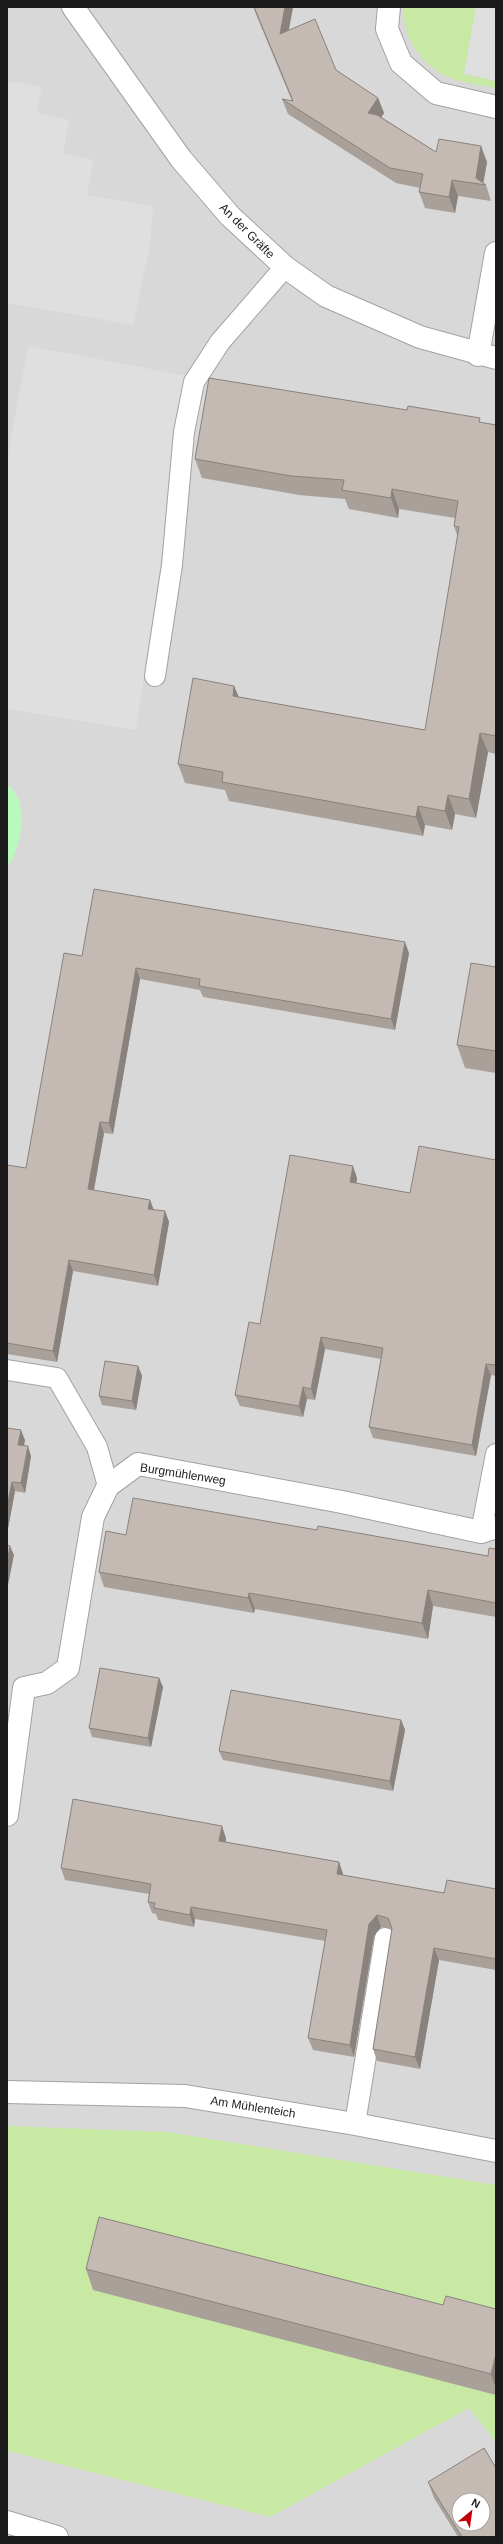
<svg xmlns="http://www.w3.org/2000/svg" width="503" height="2544" viewBox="0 0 503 2544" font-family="Helvetica,sans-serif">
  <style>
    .residential { fill: #d9d8d8; fill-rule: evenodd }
    .grass { fill: #c7e9a4 }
    .park { fill: #baf9be }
    .parking { fill: #dfdfdf }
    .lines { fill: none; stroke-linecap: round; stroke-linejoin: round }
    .lane-casing { stroke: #a2a2a2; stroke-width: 22 }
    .street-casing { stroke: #a2a2a2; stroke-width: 24 }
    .lane { stroke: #fff; stroke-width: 20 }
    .street { stroke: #fff; stroke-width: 22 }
    .wall { fill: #a9a09a }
    .shaded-wall { fill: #89827d }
    .building { fill: #c4bab3; stroke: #89827d; fill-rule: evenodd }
    .labels { text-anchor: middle; stroke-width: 4; stroke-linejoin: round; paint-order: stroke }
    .street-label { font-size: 12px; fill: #1b1b1b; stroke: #fff }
  </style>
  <rect width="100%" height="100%" fill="#ede8e0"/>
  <!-- residential -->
  <path class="residential" d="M7,7H496V2537H7ZM459,2500H483V2524H459Z"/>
  <!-- grass -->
  <path class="grass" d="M404,7H476L464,74L496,81V88C483,85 469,84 456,80C426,71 401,39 404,7Z
    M7,2126L167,2132L496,2185V2442L469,2408L270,2517L7,2451Z"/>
  <!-- park -->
  <path class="park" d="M7,785C30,798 22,850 7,867Z"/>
  <!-- parking -->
  <path class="parking" d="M476,7H496V81L464,74Z
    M7,81L42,87L37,112L69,120L63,154L93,160L87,195L153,206L150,246L133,325L7,303Z
    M28,346L188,376L136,730L7,709V460Z"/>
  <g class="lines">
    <!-- lane casing -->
    <g class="lane-casing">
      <path id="lane" d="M155,676L172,565L184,432L194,382L220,342L285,267
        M7,1370L57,1378L97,1447L108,1486
        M481,1532L496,1454
        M355,2124L385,1938"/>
    </g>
    <!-- street casing -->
    <g class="street-casing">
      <path id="street" d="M73,7L181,159L230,216L285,267L326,296L420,337L496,358
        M389,7L387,29L401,63L436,93L496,107
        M478,355L496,253
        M7,1815L24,1688L47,1683L68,1668L93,1517L108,1486L138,1464L342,1502L481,1532L496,1527
        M7,2092L185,2096L355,2124L496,2151
        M7,2522L57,2537"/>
    </g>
    <!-- lane -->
    <use href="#lane" class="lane"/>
    <!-- street -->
    <use href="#street" class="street"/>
  </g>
  <!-- wall -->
  <path class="wall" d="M253,7H293L289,30L336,70L378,98L384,113L381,117L436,152L487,162L483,183L486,185L491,201L458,196L455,213L425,208L419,192L420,188L396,183L288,114L282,99L292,101Z
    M482,423L496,425V754L488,752L476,818L455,814L452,830L425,825L423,836L229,801L225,790L185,783L178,764L234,686L239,697L425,730L458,538L454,526L455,518L399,509L398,518L349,509L345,499L299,495L202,478L195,459Z
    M409,953L395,1030L203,997L200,990L140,979L113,1134L104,1133L94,1190L150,1200L154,1210L165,1211L169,1222L158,1286L73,1271L57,1362L7,1354V1165L26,1168L82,956Z
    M496,967V1073L465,1068L457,1045Z
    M496,1160V1376L491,1375L476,1456L373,1438L369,1427L381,1359L325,1349L315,1400L307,1399L303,1417L240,1406L235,1395L260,1324L357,1178L356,1183L410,1193Z
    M138,1366L142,1376L136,1410L102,1405L99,1396Z
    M7,1428L25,1440L24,1446L31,1456L25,1493L15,1491L7,1534Z
    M317,1530L488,1556L496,1549V1617L433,1606L428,1639L255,1609L254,1613L104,1587L99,1572L126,1535Z
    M159,1678L163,1687L151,1747L92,1737L89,1728Z
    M401,1720L405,1730L393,1791L223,1760L219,1751Z
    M226,1838V1842L339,1862L343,1874V1876L444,1893L496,1889V1970L439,1960L420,2069L377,2061L373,2049L392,1929L381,1927L374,1936L354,2057L313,2050L308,2038L325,1941L195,1919L194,1927L158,1920L156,1914L152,1913L148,1902L149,1894L65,1880L61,1868Z
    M86,2269L443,2305L496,2309V2395L93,2290Z
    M428,2482L496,2537H458L434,2498Z"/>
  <!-- shaded-wall -->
  <path class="shaded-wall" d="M285,7H293L285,49L280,34Z
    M378,98L384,113L374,129L368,113Z
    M481,146L487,162L483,185L476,178Z
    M452,180L458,196L455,213L449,197Z
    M392,489L399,509L398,518L391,498Z
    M234,686L242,705L233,696Z
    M480,733L488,752L476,818L469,799Z
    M448,795L455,814L452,830L445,811Z
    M418,806L425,825L423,836L416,817Z
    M405,942L409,953L395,1030L391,1019Z
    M136,968L140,979L113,1134L109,1123Z
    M100,1122L104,1133L92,1200L88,1189Z
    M353,1166L357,1178L355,1194L350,1182Z
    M150,1200L154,1211L148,1209Z
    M165,1211L169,1222L158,1286L154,1275Z
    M69,1260L73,1271L57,1362L53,1351Z
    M321,1337L325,1349L315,1400L311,1389Z
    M486,1364L491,1375L476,1456L472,1445Z
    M138,1366L142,1376L136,1410L132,1401Z
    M303,1387L307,1399L303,1417L299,1406Z
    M21,1430L25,1440L22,1454L18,1445Z
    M28,1446L31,1456L25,1493L21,1483Z
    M12,1482L15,1491L7,1534V1507Z
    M10,1546L14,1555L7,1590V1563Z
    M428,1590L433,1606L428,1639L422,1623Z
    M249,1593L255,1609L254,1613L248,1598Z
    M159,1678L163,1687L151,1747L148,1738Z
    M401,1720L405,1730L393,1791L390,1781Z
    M222,1826L226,1838L224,1853L219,1841Z
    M339,1862L343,1874L341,1886L337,1874Z
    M191,1907L195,1919L194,1927L190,1915Z
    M377,1915L381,1927L374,1936L354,2057L350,2045L369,1924Z
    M434,1948L439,1960L420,2069L415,2057Z
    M496,2354V2389L491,2374Z"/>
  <!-- building -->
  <path class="building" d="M254,7H285L280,34L315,19L336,70L378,98L368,113L377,115L436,152L439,139L481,146L476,178L486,185L452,180L449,197L419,192L423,174L390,168L282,99L293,101Z
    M209,378L407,410L408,406L480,418L479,422L496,425V736L480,733L469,799L448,795L445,811L418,806L416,817L222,782L223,772L178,764L193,678L234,686L233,696L425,730L459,527L454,526L458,501L392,489L391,498L342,490L344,480L291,476L195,459Z
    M94,889L405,942L391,1019L199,986L200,979L136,968L109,1123L100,1122L88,1189L150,1200L148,1209L165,1211L154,1275L69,1260L53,1351L7,1343V1165L26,1168L64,953L82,956Z
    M471,963L496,967V1051L457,1045Z
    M419,1146L496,1160V1365L486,1364L472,1445L369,1427L383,1348L321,1337L311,1389L303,1387L299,1406L235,1395L249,1322L260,1324L290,1155L353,1166L350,1182L410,1193Z
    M105,1361L138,1366L132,1401L99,1396Z
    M7,1428L21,1430L18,1445L28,1446L21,1483L12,1482L7,1507Z
    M133,1498L317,1530L318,1526L488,1556L489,1548L496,1549V1603L428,1590L422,1623L249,1593L248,1598L99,1572L106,1531L126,1535Z
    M7,1545L10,1546L7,1563Z
    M100,1668L159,1678L148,1738L89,1728Z
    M231,1690L401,1720L390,1781L219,1751Z
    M73,1799L222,1826L219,1841L339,1862L337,1874L444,1893L447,1880L496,1889V1959L434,1948L415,2057L373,2049L392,1928L388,1918L377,1915L369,1924L350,2045L308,2038L327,1930L191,1907L190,1915L154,1908L155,1903L148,1902L151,1884L61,1868Z
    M99,2217L443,2305L446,2296L496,2309V2354L491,2374L86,2269Z
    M484,2448L496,2468V2537H462L428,2482ZM459,2500H483V2524H459Z"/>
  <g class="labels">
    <!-- street labels -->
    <g class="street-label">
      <text transform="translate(247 231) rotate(45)" y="4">An der Gräfte</text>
      <text transform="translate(183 1474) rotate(9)" y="4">Burgmühlenweg</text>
      <text transform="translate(253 2107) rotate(9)" y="4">Am Mühlenteich</text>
    </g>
  </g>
  <!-- border -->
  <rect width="503" height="2544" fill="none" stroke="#1b1b1b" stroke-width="16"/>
  <!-- north arrow -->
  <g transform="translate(471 2512) rotate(29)"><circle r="19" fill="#ffffff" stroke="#a4a4a4"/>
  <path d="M0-3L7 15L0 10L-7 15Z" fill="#c50005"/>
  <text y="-6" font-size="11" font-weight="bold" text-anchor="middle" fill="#1b1b1b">N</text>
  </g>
</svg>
